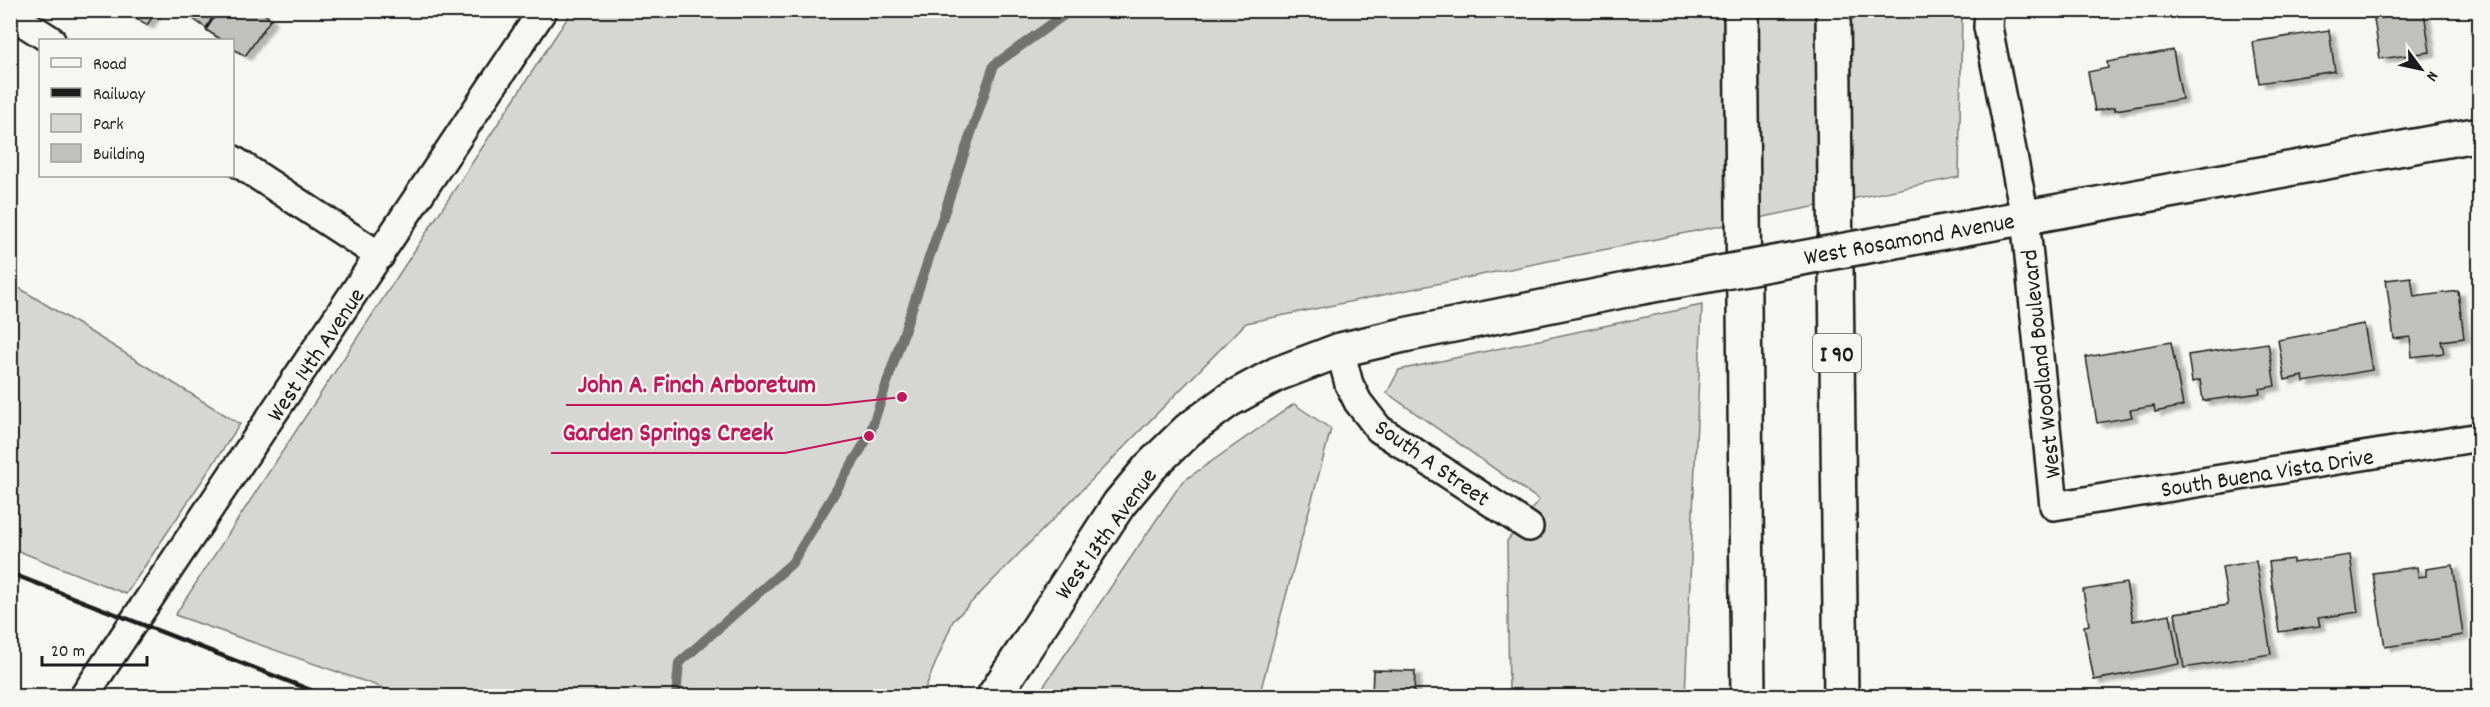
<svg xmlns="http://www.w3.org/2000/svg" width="2490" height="707" viewBox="0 0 2490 707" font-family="Dekko,sans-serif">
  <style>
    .green { fill: #d6d6d2; stroke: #797977; stroke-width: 1.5 }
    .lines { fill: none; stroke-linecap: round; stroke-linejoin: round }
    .stream { stroke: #727271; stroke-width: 10 }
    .building { fill: #c0c0bd; stroke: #1c1c1c; stroke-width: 1.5; filter: url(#shadow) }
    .street-casing { stroke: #1c1c1c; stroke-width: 32 }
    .secondary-casing { stroke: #1c1c1c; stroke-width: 38 }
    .highway-casing { stroke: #1c1c1c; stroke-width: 38 }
    .street { stroke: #f6f6f2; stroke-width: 27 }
    .secondary { stroke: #f6f6f2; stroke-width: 33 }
    .highway { stroke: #f6f6f2; stroke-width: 33 }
    .rail { stroke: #1c1c1c; stroke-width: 4.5 }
    .secondary-bridge-casing { stroke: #1c1c1c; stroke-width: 38; stroke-linecap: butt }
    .secondary-bridge { stroke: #f6f6f2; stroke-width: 33 }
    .labels { text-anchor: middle; stroke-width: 4.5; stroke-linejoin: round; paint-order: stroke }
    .shield { fill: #f6f6f2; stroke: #5d5d5c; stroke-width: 1.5 }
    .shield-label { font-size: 22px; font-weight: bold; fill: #1c1c1c }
    .street-label { font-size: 24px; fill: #1c1c1c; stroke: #f6f6f2 }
    .leader { fill: none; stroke: #c2185b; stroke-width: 2 }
    .callout-dot { fill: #c2185b; stroke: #f6f6f2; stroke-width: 2 }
    .callout-label { font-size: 26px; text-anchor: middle; font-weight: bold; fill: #c2185b; stroke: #f6f6f2; stroke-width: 4.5; stroke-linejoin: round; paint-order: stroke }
  </style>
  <defs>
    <filter id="shadow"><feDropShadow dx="6" dy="4" stdDeviation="1.5" flood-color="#0004"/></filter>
  </defs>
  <rect width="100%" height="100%" fill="#f6f6f2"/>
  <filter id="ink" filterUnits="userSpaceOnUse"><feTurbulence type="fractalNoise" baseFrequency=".0167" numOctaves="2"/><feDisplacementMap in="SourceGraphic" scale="12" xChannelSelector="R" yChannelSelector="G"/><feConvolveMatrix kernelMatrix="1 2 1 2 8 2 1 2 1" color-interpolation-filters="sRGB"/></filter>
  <g filter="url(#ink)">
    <!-- green -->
    <path class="green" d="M572,11H1962L1959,177L1246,323L953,621L922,696H406L175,615Z
      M11,283L240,424L126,594L11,548Z
      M1702,305L1685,696H1509L1507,541L1539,500L1387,393L1399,370Z
      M1294,404L1331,429L1259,696H1037L1182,482Z"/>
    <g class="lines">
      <!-- stream -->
      <path class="stream" d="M676,696L679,663L792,563L869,436L994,65L1071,10"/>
    </g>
    <!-- building -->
    <path class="building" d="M124,10H157L147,25Z
      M181,10H217L206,28Z
      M219,10H259L271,19L245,56L232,48V40H222L206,30Z
      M2424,12L2430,52L2380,59L2374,19Z
      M2329,30L2335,71L2259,83L2253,42Z
      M2173,50L2182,99L2115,110V107L2095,111L2088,72L2108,68L2107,62Z
      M2411,277L2414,297L2458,291L2464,338L2441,341L2444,353L2412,357L2410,337L2394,339L2386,280Z
      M2364,324L2372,370L2304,382L2303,376L2285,380L2278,340Z
      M2171,342L2183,406L2155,412L2154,406L2130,410L2132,417L2097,423L2086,357Z
      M2268,343L2275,386L2259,389L2260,393L2203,401L2200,380L2192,382L2188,355Z
      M2350,555L2358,612L2318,618L2320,626L2279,632L2269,562L2293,559V563Z
      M2256,561L2271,654L2184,668L2175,613L2228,605L2222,567Z
      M2453,565L2463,635L2385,647L2373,573L2417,567L2418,577L2426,576V569Z
      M2126,583L2133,621L2170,614L2179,664L2094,680L2084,626L2089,625L2083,590Z
      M1373,670L1415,671L1414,696H1372Z"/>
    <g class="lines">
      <!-- street casing -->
      <g class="street-casing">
        <path id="street" d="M1989,10L1988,27L2025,217L2054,506L2480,437
          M10,14L51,40
          M232,159L380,256
          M1340,350L1349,384L1358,402L1379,429L1529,527
          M84,696L543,10"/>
      </g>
      <!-- secondary casing -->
      <g class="secondary-casing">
        <path id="secondary" d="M1983,225L2480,134
          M994,696L1119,504L1150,467L1188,430L1229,400L1277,374L1340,350L1404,335L1626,290"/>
      </g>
      <!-- highway casing -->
      <g class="highway-casing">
        <path id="highway" d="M1741,10L1748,696
          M1833,10L1841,696"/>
      </g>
      <!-- street -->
      <use href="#street" class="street"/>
      <!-- secondary -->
      <use href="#secondary" class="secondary"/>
      <!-- highway -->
      <use href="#highway" class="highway"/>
      <!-- rail -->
      <path class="rail" d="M10,573L326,696"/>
      <!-- secondary-bridge casing -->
      <g class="secondary-bridge-casing">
        <path id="secondary-bridge" d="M1626,290L1983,225"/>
      </g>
      <!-- secondary-bridge -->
      <use href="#secondary-bridge" class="secondary-bridge"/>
    </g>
  </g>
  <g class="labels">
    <!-- shield labels -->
    <rect class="shield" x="1813" y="334" width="48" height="38" rx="4.5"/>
    <g class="shield-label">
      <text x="1837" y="361">I 90</text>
    </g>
    <!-- street labels -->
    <g class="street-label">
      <text transform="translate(1909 238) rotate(-10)" y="8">West Rosamond Avenue</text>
      <text transform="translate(315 354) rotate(-56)" y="8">West 14th Avenue</text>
      <text transform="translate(2040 364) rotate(-96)" y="8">West Woodland Boulevard</text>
      <text transform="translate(1433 462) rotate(35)" y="8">South A Street</text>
      <text transform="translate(2267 472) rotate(-9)" y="8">South Buena Vista Drive</text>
      <text transform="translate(1105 533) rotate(-54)" y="8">West 13th Avenue</text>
    </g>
  </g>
  <!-- callouts -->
  <path class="leader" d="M902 397L828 405H566M869 436L785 453H551"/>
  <g class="callout-dot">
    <circle cx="902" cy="397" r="6"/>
    <circle cx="869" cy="436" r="6"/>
  </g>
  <g class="callout-label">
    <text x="697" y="392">John A. Finch Arboretum</text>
    <text x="668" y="440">Garden Springs Creek</text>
  </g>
  <!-- margin -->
  <rect width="2490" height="707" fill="none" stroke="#f6f6f2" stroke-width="36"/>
  <rect x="18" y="18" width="2454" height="671" fill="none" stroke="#1c1c1c" stroke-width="2" filter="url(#ink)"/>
  <!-- legend -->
  <rect x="39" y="39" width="195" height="138" fill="#f6f6f2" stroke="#9f9f9c" stroke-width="1.5"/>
  <rect x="51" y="58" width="30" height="9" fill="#f6f6f2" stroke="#9f9f9c" stroke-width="1.5"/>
  <text x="93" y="69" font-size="18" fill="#1c1c1c">Road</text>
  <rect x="51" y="88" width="30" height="9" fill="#1c1c1c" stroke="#9f9f9c" stroke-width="1.5"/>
  <text x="93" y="99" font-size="18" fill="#1c1c1c">Railway</text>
  <rect x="51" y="114" width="30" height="18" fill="#d6d6d2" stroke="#9f9f9c" stroke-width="1.5"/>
  <text x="93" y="129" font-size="18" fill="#1c1c1c">Park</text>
  <rect x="51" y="144" width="30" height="18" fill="#c0c0bd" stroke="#9f9f9c" stroke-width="1.5"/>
  <text x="93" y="159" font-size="18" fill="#1c1c1c">Building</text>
  <!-- north arrow -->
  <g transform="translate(2421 69) rotate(123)" stroke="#f6f6f2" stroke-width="4.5" paint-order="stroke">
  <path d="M0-4.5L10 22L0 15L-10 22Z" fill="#1c1c1c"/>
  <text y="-9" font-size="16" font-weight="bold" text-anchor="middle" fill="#1c1c1c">N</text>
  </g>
  <!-- scale -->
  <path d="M42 656v9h105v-9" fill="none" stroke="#1c1c1c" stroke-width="3"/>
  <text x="51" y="656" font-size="18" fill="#1c1c1c" stroke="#f6f6f2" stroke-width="4.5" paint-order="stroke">20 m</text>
</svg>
